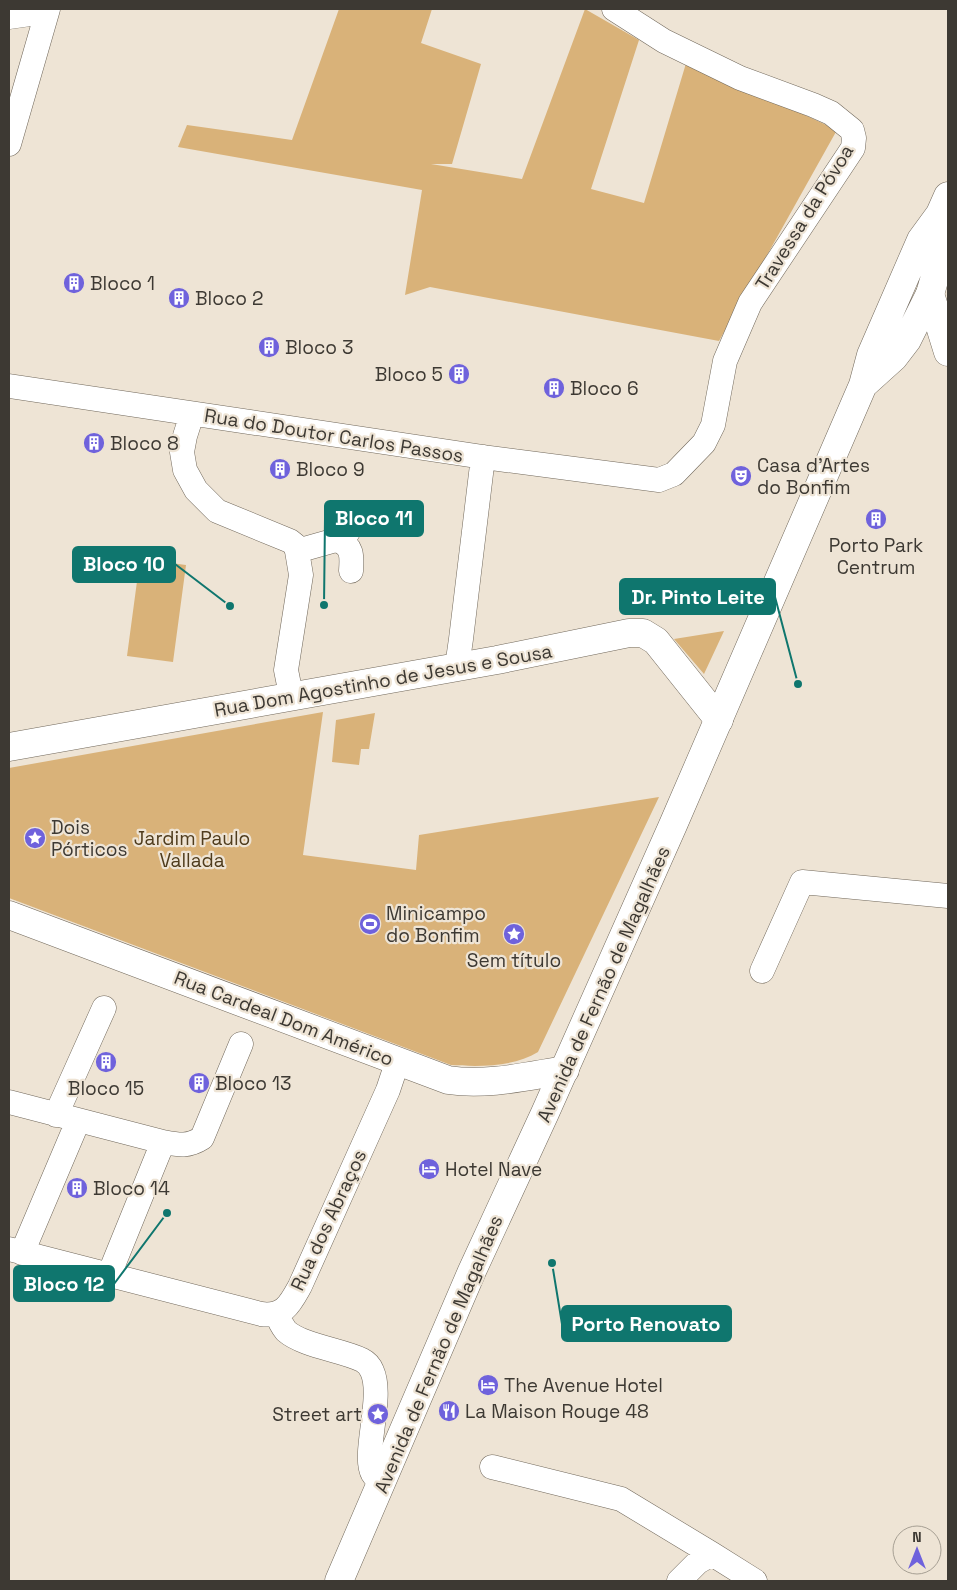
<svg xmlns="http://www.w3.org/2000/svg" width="957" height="1590" viewBox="0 0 957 1590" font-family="'Space Grotesk',sans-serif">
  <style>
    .green { fill: #d9b279 }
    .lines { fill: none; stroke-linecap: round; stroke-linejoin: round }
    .street-casing { stroke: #71685b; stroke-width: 25 }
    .secondary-casing { stroke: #71685b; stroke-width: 29 }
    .primary-casing { stroke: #71685b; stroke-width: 29 }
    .street { stroke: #fff; stroke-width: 24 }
    .secondary { stroke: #fff; stroke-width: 28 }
    .primary { stroke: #fff; stroke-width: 28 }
    .labels { text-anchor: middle; stroke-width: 4.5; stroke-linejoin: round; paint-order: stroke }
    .street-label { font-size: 19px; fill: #3d3933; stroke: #eee4d5 }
    .poi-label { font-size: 19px; fill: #3d3933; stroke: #eee4d5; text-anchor: start }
    .park-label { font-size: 19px; fill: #4f3c1d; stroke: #eee4d5 }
    .leader { fill: none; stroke: #0f766e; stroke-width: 2 }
    .callout-dot { fill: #0f766e; stroke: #eee4d5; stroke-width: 2 }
    .callout { fill: #0f766e; stroke: #0f766e; stroke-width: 2 }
    .callout-label { font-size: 20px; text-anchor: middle; font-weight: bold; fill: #fff }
  </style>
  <rect width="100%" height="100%" fill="#eee4d5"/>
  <!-- green -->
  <path class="green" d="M339,9H432L421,43L481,64L452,164H431L522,179L585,9L639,40L591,189L644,203L687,60L837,130L719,341L430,287L405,295L422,190L178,147L187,125L292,140Z
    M140,559L186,565L173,662L127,656Z
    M724,631L704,674L674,639Z
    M323,712L303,855L416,870L419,835L659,797L538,1052C514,1067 479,1067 451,1065L9,898V768Z
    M375,713L369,749H361L359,765L332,762L336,720Z"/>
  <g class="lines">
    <!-- street casing -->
    <g class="street-casing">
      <path id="street" d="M9,17L30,14L40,9
        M9,144L48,9
        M9,386L483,457L659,480L674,474L704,443L713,425L725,361L750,303L853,148L854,138L852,130L831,113L813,105L740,78L664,41L614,9
        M192,414L185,436L182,452L185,470L196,490L217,511L290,541L295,545L297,551L301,575L286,670L289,685L294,696
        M337,540C353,546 352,556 351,571
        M297,551L343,538L348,532L350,518
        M457,667L461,639L483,457
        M762,971L802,882L948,896
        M9,1102L163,1142C179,1145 188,1147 202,1138L241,1044
        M56,1115L104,1008
        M9,1249L261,1314C284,1317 290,1304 300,1286L388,1090L398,1060
        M22,1253L78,1121
        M109,1275L163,1142
        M277,1314C279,1320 282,1326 286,1331C303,1346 342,1350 362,1360C366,1362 370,1366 372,1371C384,1397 362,1455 373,1474C375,1478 379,1478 383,1479
        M492,1467L621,1499L712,1554L755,1581
        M679,1581L698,1562L712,1554"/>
    </g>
    <!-- secondary casing -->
    <g class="secondary-casing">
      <path id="secondary" d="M930,294L948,352
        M9,747L497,660L629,633H643L656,641L719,720
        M9,915L448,1080C487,1086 527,1076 565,1070"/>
    </g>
    <!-- primary casing -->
    <g class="primary-casing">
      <path id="primary" d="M863,385L894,357L907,340L930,294L944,246L940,214
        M339,1581L472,1271L545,1113L673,825L863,385L871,355L921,240L940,214L948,196"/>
    </g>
    <!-- street -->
    <use href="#street" class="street"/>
    <!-- secondary -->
    <use href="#secondary" class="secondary"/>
    <!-- primary -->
    <use href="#primary" class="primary"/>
  </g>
  <!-- icons -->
  <defs>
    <g id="building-disc" transform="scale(1.125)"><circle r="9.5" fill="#6f62dc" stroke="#eee4d5"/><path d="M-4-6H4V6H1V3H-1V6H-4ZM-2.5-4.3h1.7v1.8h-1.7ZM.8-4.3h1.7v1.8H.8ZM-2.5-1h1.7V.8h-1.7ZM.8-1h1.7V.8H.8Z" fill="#fff"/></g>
    <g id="theatre-disc" transform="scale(1.125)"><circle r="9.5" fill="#6f62dc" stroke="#eee4d5"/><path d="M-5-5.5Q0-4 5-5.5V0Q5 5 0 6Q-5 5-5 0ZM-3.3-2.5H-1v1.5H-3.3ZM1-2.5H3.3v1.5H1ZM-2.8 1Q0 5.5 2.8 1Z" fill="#fff"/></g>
    <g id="sight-disc" transform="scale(1.125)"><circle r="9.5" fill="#6f62dc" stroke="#eee4d5"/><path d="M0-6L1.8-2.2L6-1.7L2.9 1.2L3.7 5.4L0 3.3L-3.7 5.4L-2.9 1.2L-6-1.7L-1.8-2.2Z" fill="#fff"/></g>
    <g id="stadium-disc" transform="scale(1.125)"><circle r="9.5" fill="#6f62dc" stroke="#eee4d5"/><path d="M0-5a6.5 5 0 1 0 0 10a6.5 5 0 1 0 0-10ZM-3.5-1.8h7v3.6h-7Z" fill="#fff"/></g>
    <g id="hotel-disc" transform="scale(1.125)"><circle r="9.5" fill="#6f62dc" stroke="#eee4d5"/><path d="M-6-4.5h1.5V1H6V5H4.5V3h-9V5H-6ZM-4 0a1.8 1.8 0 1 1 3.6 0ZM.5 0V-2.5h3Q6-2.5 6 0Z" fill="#fff"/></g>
    <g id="restaurant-disc" transform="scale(1.125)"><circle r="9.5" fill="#6f62dc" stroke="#eee4d5"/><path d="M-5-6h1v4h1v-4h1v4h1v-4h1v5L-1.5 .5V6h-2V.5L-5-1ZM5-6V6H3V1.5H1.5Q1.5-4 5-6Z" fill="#fff"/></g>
  </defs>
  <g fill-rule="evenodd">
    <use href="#building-disc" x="74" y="283"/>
    <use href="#building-disc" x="179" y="298"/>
    <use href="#building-disc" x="269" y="347"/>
    <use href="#building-disc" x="459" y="374"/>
    <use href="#building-disc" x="554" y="388"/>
    <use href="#building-disc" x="94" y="443"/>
    <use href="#building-disc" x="280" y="469"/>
    <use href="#theatre-disc" x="741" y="476"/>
    <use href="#building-disc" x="876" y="519"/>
    <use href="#sight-disc" x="35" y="838"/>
    <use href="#stadium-disc" x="370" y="924"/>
    <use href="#sight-disc" x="514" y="934"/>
    <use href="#building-disc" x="106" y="1062"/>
    <use href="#building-disc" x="199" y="1083"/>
    <use href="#hotel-disc" x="429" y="1169"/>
    <use href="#building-disc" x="77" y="1188"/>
    <use href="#hotel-disc" x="488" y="1385"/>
    <use href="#restaurant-disc" x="449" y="1411"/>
    <use href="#sight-disc" x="378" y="1414"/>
  </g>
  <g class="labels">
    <!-- street labels -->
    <g class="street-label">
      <text transform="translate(804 217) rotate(-58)" y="7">Travessa da Póvoa</text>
      <text transform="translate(334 435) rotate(9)" y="7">Rua do Doutor Carlos Passos</text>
      <text transform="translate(383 680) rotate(-10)" y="7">Rua Dom Agostinho de Jesus e Sousa</text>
      <text transform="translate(603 984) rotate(-66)" y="7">Avenida de Fernão de Magalhães</text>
      <text transform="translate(284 1018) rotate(21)" y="7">Rua Cardeal Dom Américo</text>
      <text transform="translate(328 1220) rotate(-65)" y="7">Rua dos Abraços</text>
      <text transform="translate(438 1354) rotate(-67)" y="7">Avenida de Fernão de Magalhães</text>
    </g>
    <!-- poi labels -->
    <g class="poi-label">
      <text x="90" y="290">Bloco 1</text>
      <text x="195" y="305">Bloco 2</text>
      <text x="285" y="354">Bloco 3</text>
      <text x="443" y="381" text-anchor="end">Bloco 5</text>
      <text x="570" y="395">Bloco 6</text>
      <text x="110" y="450">Bloco 8</text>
      <text x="757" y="472">Casa d'Artes<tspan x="757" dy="22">do Bonfim</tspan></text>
      <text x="296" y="476">Bloco 9</text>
      <text x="876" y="552" text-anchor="middle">Porto Park<tspan x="876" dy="22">Centrum</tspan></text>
      <text x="51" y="834">Dois<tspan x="51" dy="22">Pórticos</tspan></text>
      <text x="386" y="920">Minicampo<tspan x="386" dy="22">do Bonfim</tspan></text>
      <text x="514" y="967" text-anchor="middle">Sem título</text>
      <text x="215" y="1090">Bloco 13</text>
      <text x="106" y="1095" text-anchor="middle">Bloco 15</text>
      <text x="445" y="1176">Hotel Nave</text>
      <text x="93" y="1195">Bloco 14</text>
      <text x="504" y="1392">The Avenue Hotel</text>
      <text x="465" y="1418">La Maison Rouge 48</text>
      <text x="362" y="1421" text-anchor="end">Street art</text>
    </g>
    <!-- park labels -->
    <g class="park-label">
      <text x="192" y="845">Jardim Paulo<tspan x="192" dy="22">Vallada</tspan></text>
    </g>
  </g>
  <!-- callouts -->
  <path class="leader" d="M324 605L325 518M230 606L175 564M798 684L775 597M167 1213L114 1284M552 1263L562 1324"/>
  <g class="callout-dot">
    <circle cx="324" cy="605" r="5"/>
    <circle cx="230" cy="606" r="5"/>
    <circle cx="798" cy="684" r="5"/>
    <circle cx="167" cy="1213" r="5"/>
    <circle cx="552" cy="1263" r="5"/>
  </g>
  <g class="callout">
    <rect x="325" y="501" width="98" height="35" rx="5"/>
    <rect x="73" y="547" width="102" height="35" rx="5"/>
    <rect x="620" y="579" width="155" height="35" rx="5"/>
    <rect x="14" y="1266" width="100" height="35" rx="5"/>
    <rect x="562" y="1306" width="169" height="35" rx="5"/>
  </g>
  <g class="callout-label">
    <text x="374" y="525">Bloco 11</text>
    <text x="124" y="571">Bloco 10</text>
    <text x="698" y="604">Dr. Pinto Leite</text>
    <text x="64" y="1291">Bloco 12</text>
    <text x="646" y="1331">Porto Renovato</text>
  </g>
  <!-- border -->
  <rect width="957" height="1590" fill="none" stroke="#3d3933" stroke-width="20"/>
  <!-- north arrow -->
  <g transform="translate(917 1550)"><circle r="24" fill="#eee4d5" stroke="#a7a094"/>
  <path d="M0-4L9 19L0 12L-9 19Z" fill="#6f62dc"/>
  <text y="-8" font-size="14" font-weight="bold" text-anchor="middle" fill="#3d3933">N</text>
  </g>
</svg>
